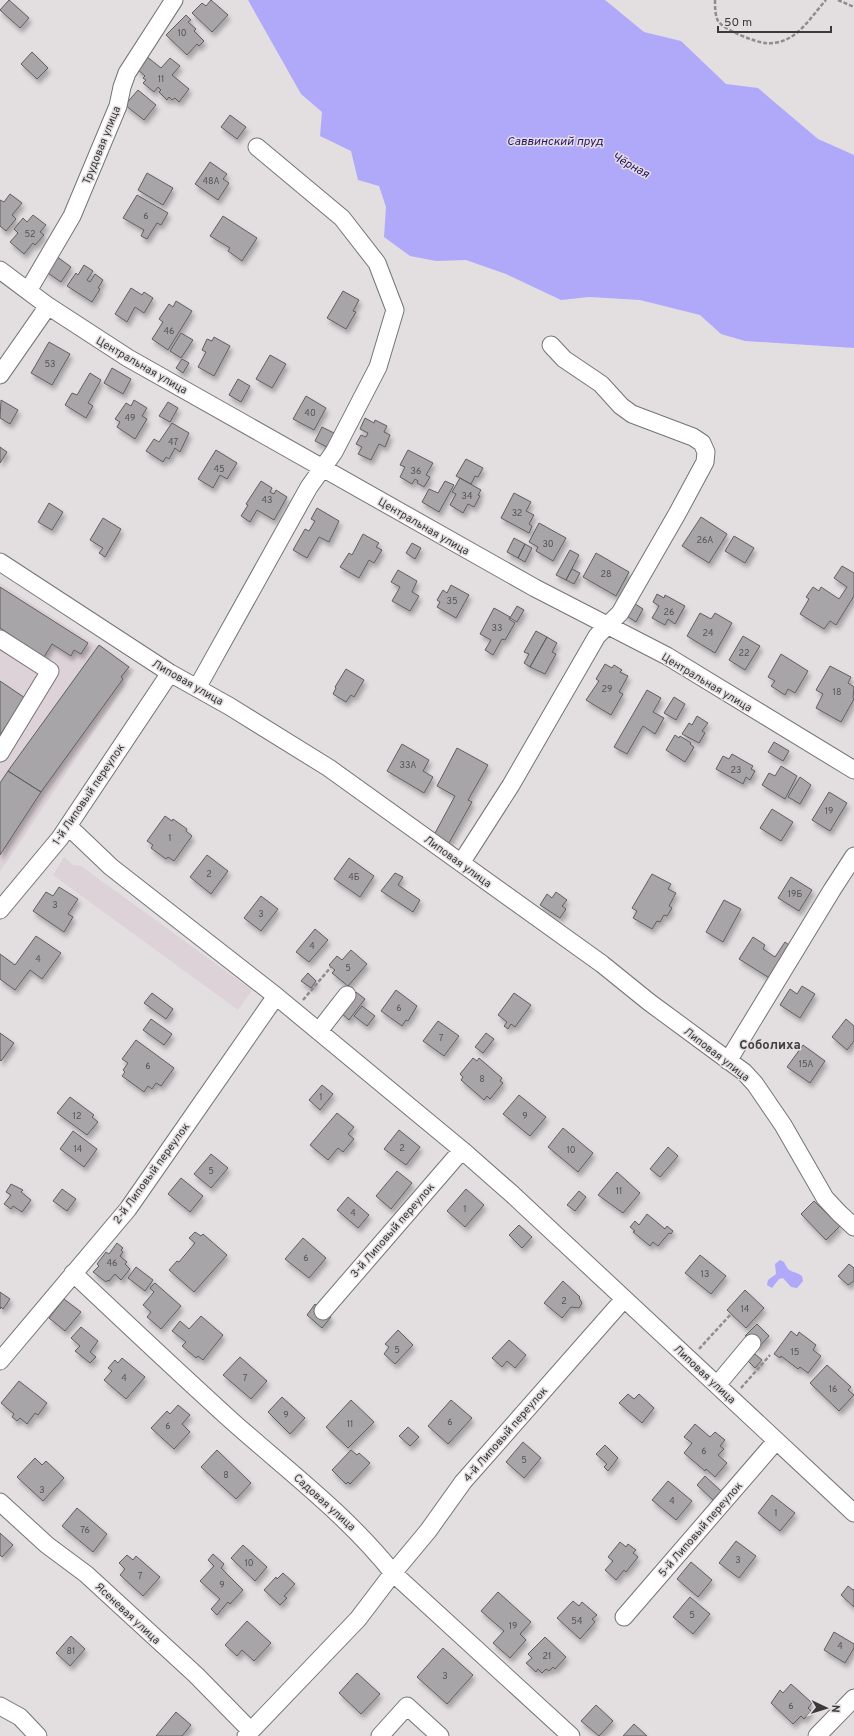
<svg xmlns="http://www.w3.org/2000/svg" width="854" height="1736" viewBox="0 0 854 1736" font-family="Overpass,sans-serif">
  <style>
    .built { fill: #ddd2d7 }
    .water { fill: #b0a8f9 }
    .building { fill: #a7a5a7; stroke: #605e61; filter: url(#shadow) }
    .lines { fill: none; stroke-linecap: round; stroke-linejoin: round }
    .minor-casing { stroke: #767375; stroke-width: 19 }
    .path { stroke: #8f8c8d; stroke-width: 2.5; stroke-dasharray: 4 2; stroke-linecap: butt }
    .minor { stroke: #fff; stroke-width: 17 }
    .labels { text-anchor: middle; stroke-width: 3; stroke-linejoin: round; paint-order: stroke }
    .number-label { font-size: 9px; fill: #565455 }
    .street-label { font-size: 11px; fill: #3b393a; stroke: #e3dfe1 }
    .water-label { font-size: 12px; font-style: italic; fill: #2c0f6c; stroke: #e3dfe1 }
    .quarter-label { font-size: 13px; font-weight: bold; fill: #434042; stroke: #e3dfe1 }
  </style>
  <defs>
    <filter id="shadow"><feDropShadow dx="2.5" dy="4.5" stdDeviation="2" flood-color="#0004"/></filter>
  </defs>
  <rect width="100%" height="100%" fill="#e3dfe1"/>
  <!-- built -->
  <path class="built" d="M0,583L135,670L0,872Z
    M64,857L73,865L81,866L252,990L238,1010L53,875Z"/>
  <!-- water -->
  <path class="water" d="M248,0H605L644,32L681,41L726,84L758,88L818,139L854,155V348L745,341L721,334L700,315L640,300L589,297L561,300L506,274L466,260L436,261L410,256L384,237L386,207L379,186L358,180L351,151L320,136L322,112L301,94Z
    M780,1260L784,1262C790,1275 792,1269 802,1276L803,1281L797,1288L791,1287L783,1278L779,1279L772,1288L767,1285L768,1280L776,1274L775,1264Z"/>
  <!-- building -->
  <path class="building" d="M9,0L29,18L20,28L0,10Z
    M211,0L228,15L212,32L192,13L202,3L206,6Z
    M186,15L191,20L188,22L196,29L194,31L204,41L199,46L197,44L187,55L166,35Z
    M32,52L48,68L37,79L21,64Z
    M146,56L161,68L170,58L180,66L172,75L189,89L179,102L175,98L172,100L169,97L167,100L159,92L161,90L158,87L154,92L143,83L146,80L143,78L145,76L136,68Z
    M138,90L156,105L144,120L125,105Z
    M230,115L246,127L237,139L221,127Z
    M210,162L227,174L223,179L229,183L218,200L195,184Z
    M147,173L173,188L163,205L138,190Z
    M10,194L22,203L12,215L16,219L6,231L0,226V200L4,202Z
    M137,195L168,213L161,225L157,223L147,239L141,236L144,230L123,218Z
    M33,215L46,225L40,232L44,235L35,245L33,243L24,254L10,242L18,233L14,229L23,218L27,222Z
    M223,216L257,238L242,261L228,251L230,248L210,236Z
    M56,256L71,267L61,282L45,271Z
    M84,265L93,271L87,280L90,282L95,274L103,280L98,288L100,289L92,302L67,286L76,273L78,275Z
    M131,288L142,295L144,292L153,298L144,313L135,307L127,322L115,314Z
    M343,291L359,300L353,311L356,312L346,329L327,318Z
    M176,301L192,311L168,350L152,339L163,322L159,319L169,304L173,307Z
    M181,333L193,340L181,358L170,351Z
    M214,337L230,346L214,376L198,367L206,352L202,350L207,339L212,341Z
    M49,342L70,354L52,385L31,373Z
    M270,355L286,364L272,388L256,379Z
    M182,359L189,363L183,373L176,368Z
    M112,368L131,379L123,394L104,383Z
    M90,373L101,380L88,403L93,406L86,418L65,405L72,393L77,395Z
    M238,379L250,386L241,402L229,395Z
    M306,396L326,408L314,430L293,419Z
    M1,400L18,410L10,424L0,418Z
    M134,400L147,408L142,416L147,419L135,439L117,427L120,422L115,419L126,403L131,406Z
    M168,402L178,408L170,422L159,416Z
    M365,418L374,423L375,420L387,426L384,432L390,435L385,447L379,444L371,460L358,454L362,447L356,444L361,435L366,437L368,433L360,429Z
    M172,423L189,433L180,452L175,448L169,459L166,457L163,462L146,451L154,439L159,442Z
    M322,427L336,434L329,448L315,441Z
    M0,447L7,452L0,463Z
    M216,450L237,463L227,479L220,475L213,488L198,479Z
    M408,450L433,463L426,475L430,477L424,487L417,483L418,481L415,479L412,484L400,477L405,467L400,465Z
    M466,459L483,468L478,477L475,476L471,484L456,476Z
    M460,478L481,490L478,495L480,496L474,507L468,504L463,513L450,505L456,494L452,492Z
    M261,481L272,488L270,492L274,494L276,490L287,497L274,520L257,510L250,522L241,516L248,505L246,504Z
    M445,481L454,485L439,512L422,502L429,489L438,493Z
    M514,493L531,502L526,511L534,515L529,524L532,526L529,533L501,518Z
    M49,503L63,512L52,530L38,522Z
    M317,508L339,521L329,542L319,537L307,558L293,550L305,529L309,531L315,521L311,519Z
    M701,517L727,534L709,563L682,546Z
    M103,518L121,529L105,557L99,553L103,548L90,540Z
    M539,523L566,538L553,561L536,551L538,547L529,542Z
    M363,534L379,543L376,547L382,550L374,563L369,560L359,578L340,567L349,553L352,555Z
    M734,536L754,548L745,563L725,551Z
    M514,538L525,544L518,558L507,552Z
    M412,543L421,548L415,559L406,553Z
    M525,544L532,548L525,562L518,558Z
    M570,550L579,555L566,580L556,575Z
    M596,553L629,572L616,596L583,577Z
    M842,566L854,573V596L836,625L830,621L824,629L800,614L809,599L806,597L813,587L819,591L821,587L839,599L847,587L834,578Z
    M572,569L580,573L574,584L566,580Z
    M398,570L417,581L412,592L419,596L410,611L392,601L400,587L391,582Z
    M451,585L469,595L456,618L437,607L440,602L437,600L443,590L447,593Z
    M0,587L88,643L81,654L74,650L71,656L52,644L44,657L0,628Z
    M657,594L664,598L665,595L685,606L675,624L668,619L665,625L652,618L659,606L653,602Z
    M632,602L643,609L636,622L625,615Z
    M517,606L524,610L517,622L510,618Z
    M494,608L510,617L509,619L515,623L505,640L502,639L493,655L485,650L491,640L480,634Z
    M700,613L711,619L715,613L732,623L715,653L687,636Z
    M536,631L547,637L530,667L524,663L529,654L524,652Z
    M743,636L760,646L745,670L729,660Z
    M547,637L557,643L552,652L556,654L545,674L530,667Z
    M99,645L129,667L121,677L123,679L41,792L8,771Z
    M781,654L808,671L795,693L788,689L785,695L771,686L775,681L768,677Z
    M605,664L612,668L614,665L622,670L620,672L628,676L619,692L623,694L611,715L586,700L599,681L596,679Z
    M830,666L851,677L848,683L854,687L853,698L854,699L841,722L816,708L823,694L816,690Z
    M346,669L364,680L354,697L351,695L346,702L333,694L336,688L335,687Z
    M0,681L25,698L0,735Z
    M647,690L661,698L653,712L664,718L655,734L643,726L627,754L614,747Z
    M674,697L685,704L676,720L664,713Z
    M697,716L708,723L702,731L705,733L699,743L682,734L689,723L692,725Z
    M675,735L679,738L680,736L691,743L690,744L694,747L685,762L666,750Z
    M774,742L789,751L783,761L768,752Z
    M402,744L429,760L423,771L433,777L424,793L387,771Z
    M457,748L488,765L468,800L472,802L449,843L434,835L455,796L437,786Z
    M732,754L753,766L751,769L755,771L750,780L746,777L743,784L716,769L723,756L729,759Z
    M781,766L797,776L785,799L762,785L769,773L775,776Z
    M8,771L41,792L0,855V783Z
    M800,777L811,785L800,804L788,797Z
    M829,792L847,803L830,831L812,820Z
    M772,809L793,822L781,841L760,828Z
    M165,816L172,821L173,819L187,829L186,831L192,836L174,861L168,857L166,859L151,848L153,845L147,841Z
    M207,855L228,871L211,894L190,877Z
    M349,858L374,876L360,897L334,879Z
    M395,873L403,877L398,885L420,900L413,912L381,891Z
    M652,874L671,884L668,889L676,893L669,906L672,908L667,916L664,915L660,922L657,921L652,929L633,918L637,911L632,908Z
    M791,877L812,890L799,911L778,898Z
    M59,887L78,899L68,914L73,917L64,932L33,911L46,892L53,896Z
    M556,892L567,900L562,906L566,909L560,918L540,905L547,894L552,898Z
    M261,896L278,909L261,931L244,918Z
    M724,900L741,909L723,942L706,932Z
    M315,929L328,940L309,962L296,952Z
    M36,936L61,953L42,979L30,970L15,990L0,979V954L15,965Z
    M753,937L765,945L763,949L775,957L785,942L789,945L771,979L739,959Z
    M351,950L367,964L348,986L332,973L335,970L329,965L337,956L342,960Z
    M308,973L316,981L311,988L301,981Z
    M802,986L815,994L800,1018L780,1005L790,989L797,994Z
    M396,990L417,1006L408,1021L406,1020L402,1026L381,1011Z
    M356,992L365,999L349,1020L340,1012Z
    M152,993L173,1009L166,1019L144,1003Z
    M514,993L531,1005L515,1027L511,1024L508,1029L504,1026L507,1022L498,1015Z
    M362,1006L375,1016L367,1026L354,1016Z
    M151,1019L172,1034L164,1045L143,1030Z
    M846,1019L854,1026V1041L847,1050L832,1037Z
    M438,1021L459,1036L444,1056L423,1041Z
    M0,1033L14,1043L1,1061L0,1060Z
    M486,1033L494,1039L483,1053L475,1047Z
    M136,1040L174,1068L161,1086L156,1083L152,1089L148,1086L144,1092L122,1076L125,1072L123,1070L128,1063L122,1059Z
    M803,1045L825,1061L810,1083L787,1067Z
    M473,1058L477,1061L479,1058L502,1078L500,1081L503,1083L490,1099L487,1096L484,1100L461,1080L463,1077L460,1074Z
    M322,1085L333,1094L320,1110L309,1100Z
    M519,1095L546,1117L530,1136L503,1114Z
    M70,1097L94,1115L92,1117L98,1122L87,1135L57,1113Z
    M337,1113L354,1127L348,1134L354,1139L343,1152L338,1148L328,1160L310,1145Z
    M563,1128L593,1153L578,1172L548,1147Z
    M399,1130L420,1147L406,1165L384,1149Z
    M73,1131L97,1149L84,1167L60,1149Z
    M668,1147L678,1156L660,1177L650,1169Z
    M211,1154L228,1168L211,1188L194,1174Z
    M397,1171L412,1183L391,1209L376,1196Z
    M617,1172L640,1193L623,1213L598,1195Z
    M181,1178L203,1196L190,1212L168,1194Z
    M11,1184L23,1190L21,1192L31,1200L22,1212L13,1206L11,1209L4,1204L11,1195L6,1192Z
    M62,1189L76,1199L67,1211L53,1201Z
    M466,1189L484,1205L465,1227L447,1211Z
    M579,1191L586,1197L575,1211L567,1205Z
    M348,1197L369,1215L358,1228L337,1210Z
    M814,1201L840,1226L826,1240L801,1214Z
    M647,1214L665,1229L667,1226L673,1231L671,1234L669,1233L658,1246L653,1242L650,1246L633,1232L635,1231L630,1227L635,1221L639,1225Z
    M519,1225L532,1237L522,1248L509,1235Z
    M195,1232L201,1236L203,1234L227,1255L194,1292L169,1270L177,1261L179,1262L195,1243L189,1238Z
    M303,1238L326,1258L309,1278L285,1259Z
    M117,1243L123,1248L121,1250L123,1252L120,1256L127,1262L125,1264L130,1269L121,1280L115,1274L109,1281L108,1280L106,1282L93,1272L99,1266L97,1264L106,1252L109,1254Z
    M700,1255L726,1276L711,1294L685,1273Z
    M849,1264L854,1268V1281L848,1285L838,1276Z
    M136,1267L153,1280L145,1291L128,1278Z
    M563,1281L580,1297L579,1298L582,1303L579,1308L571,1307L562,1318L544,1303Z
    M155,1283L181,1306L161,1329L147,1317L151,1312L143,1305L154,1292L150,1288Z
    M745,1290L764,1308L746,1328L727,1310Z
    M0,1292L10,1299L3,1309L1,1307L0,1309Z
    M64,1299L81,1312L65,1331L49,1318Z
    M315,1304L331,1317L322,1328L307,1315Z
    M201,1316L223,1335L203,1360L198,1356L196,1358L182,1346L186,1342L172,1331L180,1321L189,1329Z
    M757,1324L769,1336L758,1348L745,1336Z
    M81,1327L98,1341L90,1352L96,1357L90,1363L75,1351L80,1346L71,1338Z
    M398,1330L413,1345L395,1364L384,1354L389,1347L385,1344Z
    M791,1331L797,1336L799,1332L816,1345L813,1350L821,1356L808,1373L800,1367L798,1369L781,1356L780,1358L774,1354Z
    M509,1340L526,1355L515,1368L507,1361L502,1367L492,1358Z
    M755,1354L762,1360L755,1368L748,1361Z
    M240,1357L267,1381L251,1399L223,1375Z
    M122,1358L145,1377L126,1399L104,1380L112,1371L108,1368L115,1360L118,1363Z
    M827,1365L851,1387L848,1390L854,1395L839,1411L810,1383Z
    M19,1381L47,1403L38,1415L35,1413L27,1424L20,1418L17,1421L12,1417L14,1414L1,1403Z
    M628,1394L634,1399L639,1394L654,1408L642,1423L619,1403Z
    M282,1397L305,1418L290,1434L268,1412Z
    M351,1400L374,1422L348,1448L326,1427Z
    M451,1400L472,1418L448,1444L428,1426Z
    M178,1405L190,1415L182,1424L190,1432L174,1449L151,1428L167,1411L170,1414Z
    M695,1424L710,1437L715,1432L725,1440L720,1446L724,1449L718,1455L727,1463L715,1477L706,1469L705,1471L684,1453L692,1443L684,1437Z
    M408,1427L419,1437L410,1446L399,1436Z
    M523,1442L541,1458L524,1478L506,1462Z
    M605,1445L618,1458L608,1471L604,1467L607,1464L596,1454Z
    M217,1450L251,1483L236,1499L201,1467Z
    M351,1450L357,1455L359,1453L370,1463L350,1484L348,1482L346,1484L332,1470Z
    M35,1458L42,1465L46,1461L64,1478L43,1501L17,1477Z
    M705,1476L721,1491L713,1500L697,1485Z
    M668,1481L692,1501L676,1520L652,1500Z
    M772,1495L795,1513L780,1531L758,1513Z
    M77,1508L107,1534L93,1552L62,1526Z
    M0,1533L13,1545L2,1557L0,1555Z
    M736,1541L756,1556L739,1578L719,1563Z
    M620,1542L626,1547L628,1544L636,1550L633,1553L638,1557L626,1572L624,1570L616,1580L605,1570L613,1561L608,1557Z
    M243,1545L267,1567L255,1581L231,1558Z
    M213,1554L224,1564L221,1568L243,1590L230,1604L228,1602L217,1615L211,1609L220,1599L200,1581L214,1566L208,1560Z
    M127,1555L133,1560L136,1556L160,1577L143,1596L120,1575L125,1569L119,1563Z
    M691,1562L712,1580L698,1597L677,1579Z
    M283,1573L295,1584L284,1596L287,1598L280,1605L264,1590L276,1577L277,1579Z
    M848,1586L853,1590L854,1589V1607L841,1595Z
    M498,1592L531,1622L520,1634L526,1640L510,1658L493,1643L504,1631L481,1611Z
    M690,1597L710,1614L693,1634L673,1617Z
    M573,1601L579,1606L582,1602L597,1615L592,1619L595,1622L580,1639L557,1618Z
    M247,1621L271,1643L254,1661L242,1650L237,1656L225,1645Z
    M834,1632L854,1644V1648L845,1663L824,1650Z
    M71,1636L85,1649L70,1666L56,1653Z
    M545,1637L566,1657L555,1669L553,1667L549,1671L546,1669L542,1673L538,1669L536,1672L526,1663L532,1658L528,1654Z
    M443,1648L473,1675L447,1704L417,1677Z
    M357,1673L380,1694L361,1714L339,1693Z
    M791,1684L812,1703L808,1708L811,1711L804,1719L801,1716L793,1724L771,1703L780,1690L783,1693Z
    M596,1705L613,1721L599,1736L581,1721Z
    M176,1712L191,1725L182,1736H156Z
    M634,1724L647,1736H623Z"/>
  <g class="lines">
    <!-- minor casing -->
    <g class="minor-casing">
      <path id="minor" d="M0,270L48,306L128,358L535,588L667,656L854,770
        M28,291L72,216L118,106L122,87L127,73L174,0
        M0,375L48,306
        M0,562L170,673L229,706L329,768L602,964L649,1002L744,1072L755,1084L783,1125L825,1198L839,1213L854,1227
        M0,639L50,671L0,753
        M197,688L309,487L334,452L378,367L395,310L377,263L342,218L257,147
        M68,826L111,867L276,996L462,1150L512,1194L854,1513
        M461,863L511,785L597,636L620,613L677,514L705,462L706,452L702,443L693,437L632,414L621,406L601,384L564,359L551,345
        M0,910L60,838L170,673
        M319,1031L347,995
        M728,1061L832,890L854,856
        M73,1273C126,1323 179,1373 233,1422C288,1471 347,1515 393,1573L571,1736
        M323,1311L462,1150
        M0,1361L128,1209L276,996
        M717,1385L752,1343
        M0,1502L47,1545L86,1574L196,1675L251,1731
        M624,1617L776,1441
        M0,1706L20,1717L38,1736
        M246,1736L358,1619L393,1573L428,1531L463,1482L624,1299
        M380,1736L407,1706L440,1736
        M817,1736L854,1698"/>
    </g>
    <!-- path -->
    <path class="path" d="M715,0C715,7 715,15 718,21C724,30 755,42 765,43C773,44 782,42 789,38C804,30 815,12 826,0
      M838,0L854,7
      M303,1000L331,967
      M699,1349L731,1314
      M741,1388L770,1355"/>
    <!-- minor -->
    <use href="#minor" class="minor"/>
  </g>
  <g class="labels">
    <!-- number labels -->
    <g class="number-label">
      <text x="182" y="36">10</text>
      <text x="161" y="82">11</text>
      <text x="211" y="184">48А</text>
      <text x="146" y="219">6</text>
      <text x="30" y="237">52</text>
      <text x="169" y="334">46</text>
      <text x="50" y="367">53</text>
      <text x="310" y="416">40</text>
      <text x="130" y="421">49</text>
      <text x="173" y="445">47</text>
      <text x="219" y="472">45</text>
      <text x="416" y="474">36</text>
      <text x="467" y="499">34</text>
      <text x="267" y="503">43</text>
      <text x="517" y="516">32</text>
      <text x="705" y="543">26А</text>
      <text x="548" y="547">30</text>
      <text x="606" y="577">28</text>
      <text x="452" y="604">35</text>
      <text x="669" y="615">26</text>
      <text x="497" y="631">33</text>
      <text x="708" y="636">24</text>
      <text x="744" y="656">22</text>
      <text x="607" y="692">29</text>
      <text x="837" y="695">18</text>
      <text x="408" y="768">33А</text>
      <text x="736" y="773">23</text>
      <text x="829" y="814">19</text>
      <text x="170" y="841">1</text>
      <text x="209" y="877">2</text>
      <text x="354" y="880">4Б</text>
      <text x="795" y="897">19Б</text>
      <text x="55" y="908">3</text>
      <text x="261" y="917">3</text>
      <text x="312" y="949">4</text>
      <text x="38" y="962">4</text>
      <text x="348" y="971">5</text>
      <text x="399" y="1011">6</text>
      <text x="441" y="1041">7</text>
      <text x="806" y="1067">15А</text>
      <text x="148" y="1069">6</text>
      <text x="482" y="1082">8</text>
      <text x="321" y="1100">1</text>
      <text x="77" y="1119">12</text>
      <text x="525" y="1119">9</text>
      <text x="402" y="1151">2</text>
      <text x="78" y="1152">14</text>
      <text x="571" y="1153">10</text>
      <text x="211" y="1174">5</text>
      <text x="619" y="1194">11</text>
      <text x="465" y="1212">1</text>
      <text x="353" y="1216">4</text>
      <text x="306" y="1261">6</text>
      <text x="112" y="1266">46</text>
      <text x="705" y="1277">13</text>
      <text x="564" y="1304">2</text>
      <text x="745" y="1312">14</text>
      <text x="397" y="1353">5</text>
      <text x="795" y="1355">15</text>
      <text x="124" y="1381">4</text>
      <text x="245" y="1381">7</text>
      <text x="833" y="1392">16</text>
      <text x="286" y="1418">9</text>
      <text x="450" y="1425">6</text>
      <text x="350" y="1427">11</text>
      <text x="168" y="1429">6</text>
      <text x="704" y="1454">6</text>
      <text x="524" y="1463">5</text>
      <text x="226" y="1478">8</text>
      <text x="42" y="1493">3</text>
      <text x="672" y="1504">4</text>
      <text x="776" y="1516">1</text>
      <text x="85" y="1533">76</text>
      <text x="738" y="1563">3</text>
      <text x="249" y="1566">10</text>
      <text x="140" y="1579">7</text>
      <text x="222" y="1588">9</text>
      <text x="692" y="1618">5</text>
      <text x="577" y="1624">54</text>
      <text x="513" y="1629">19</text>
      <text x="840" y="1649">4</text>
      <text x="71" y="1654">81</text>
      <text x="547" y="1659">21</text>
      <text x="445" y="1679">3</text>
      <text x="791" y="1709">6</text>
    </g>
    <!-- street labels -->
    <g class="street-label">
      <text transform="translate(101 145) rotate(-68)" y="4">Трудовая улица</text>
      <text transform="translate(142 365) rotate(30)" y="4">Центральная улица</text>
      <text transform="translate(424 526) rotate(30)" y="4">Центральная улица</text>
      <text transform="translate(188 682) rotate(30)" y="4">Липовая улица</text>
      <text transform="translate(707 682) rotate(31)" y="4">Центральная улица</text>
      <text transform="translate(88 794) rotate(-56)" y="4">1-й Липовый переулок</text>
      <text transform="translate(458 861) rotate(36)" y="4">Липовая улица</text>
      <text transform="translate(717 1054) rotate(38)" y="4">Липовая улица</text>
      <text transform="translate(151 1173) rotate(-54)" y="4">2-й Липовый переулок</text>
      <text transform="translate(392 1230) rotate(-49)" y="4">3-й Липовый переулок</text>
      <text transform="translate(705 1374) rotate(43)" y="4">Липовая улица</text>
      <text transform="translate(505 1434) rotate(-49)" y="4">4-й Липовый переулок</text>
      <text transform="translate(325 1502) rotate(42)" y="4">Садовая улица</text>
      <text transform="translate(700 1529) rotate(-49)" y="4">5-й Липовый переулок</text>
      <text transform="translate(128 1613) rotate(43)" y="4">Ясеневая улица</text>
    </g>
    <!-- water labels -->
    <g class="water-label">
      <text x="555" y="145">Саввинский пруд</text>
      <text transform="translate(631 165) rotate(29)" y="4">Чёрная</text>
    </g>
    <!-- quarter labels -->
    <g class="quarter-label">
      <text x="770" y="1049">Соболиха</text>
    </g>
  </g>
  <!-- north arrow -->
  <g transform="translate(826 1708) rotate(94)" stroke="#e3dfe1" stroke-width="3" paint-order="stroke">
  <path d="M0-3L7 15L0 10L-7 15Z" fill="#3b393a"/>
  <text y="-6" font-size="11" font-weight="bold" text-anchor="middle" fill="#3b393a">N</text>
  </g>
  <!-- scale -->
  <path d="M718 26v6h113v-6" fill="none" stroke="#3b393a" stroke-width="2"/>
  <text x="724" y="26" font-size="12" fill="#3b393a" stroke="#e3dfe1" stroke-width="3" paint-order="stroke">50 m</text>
</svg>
